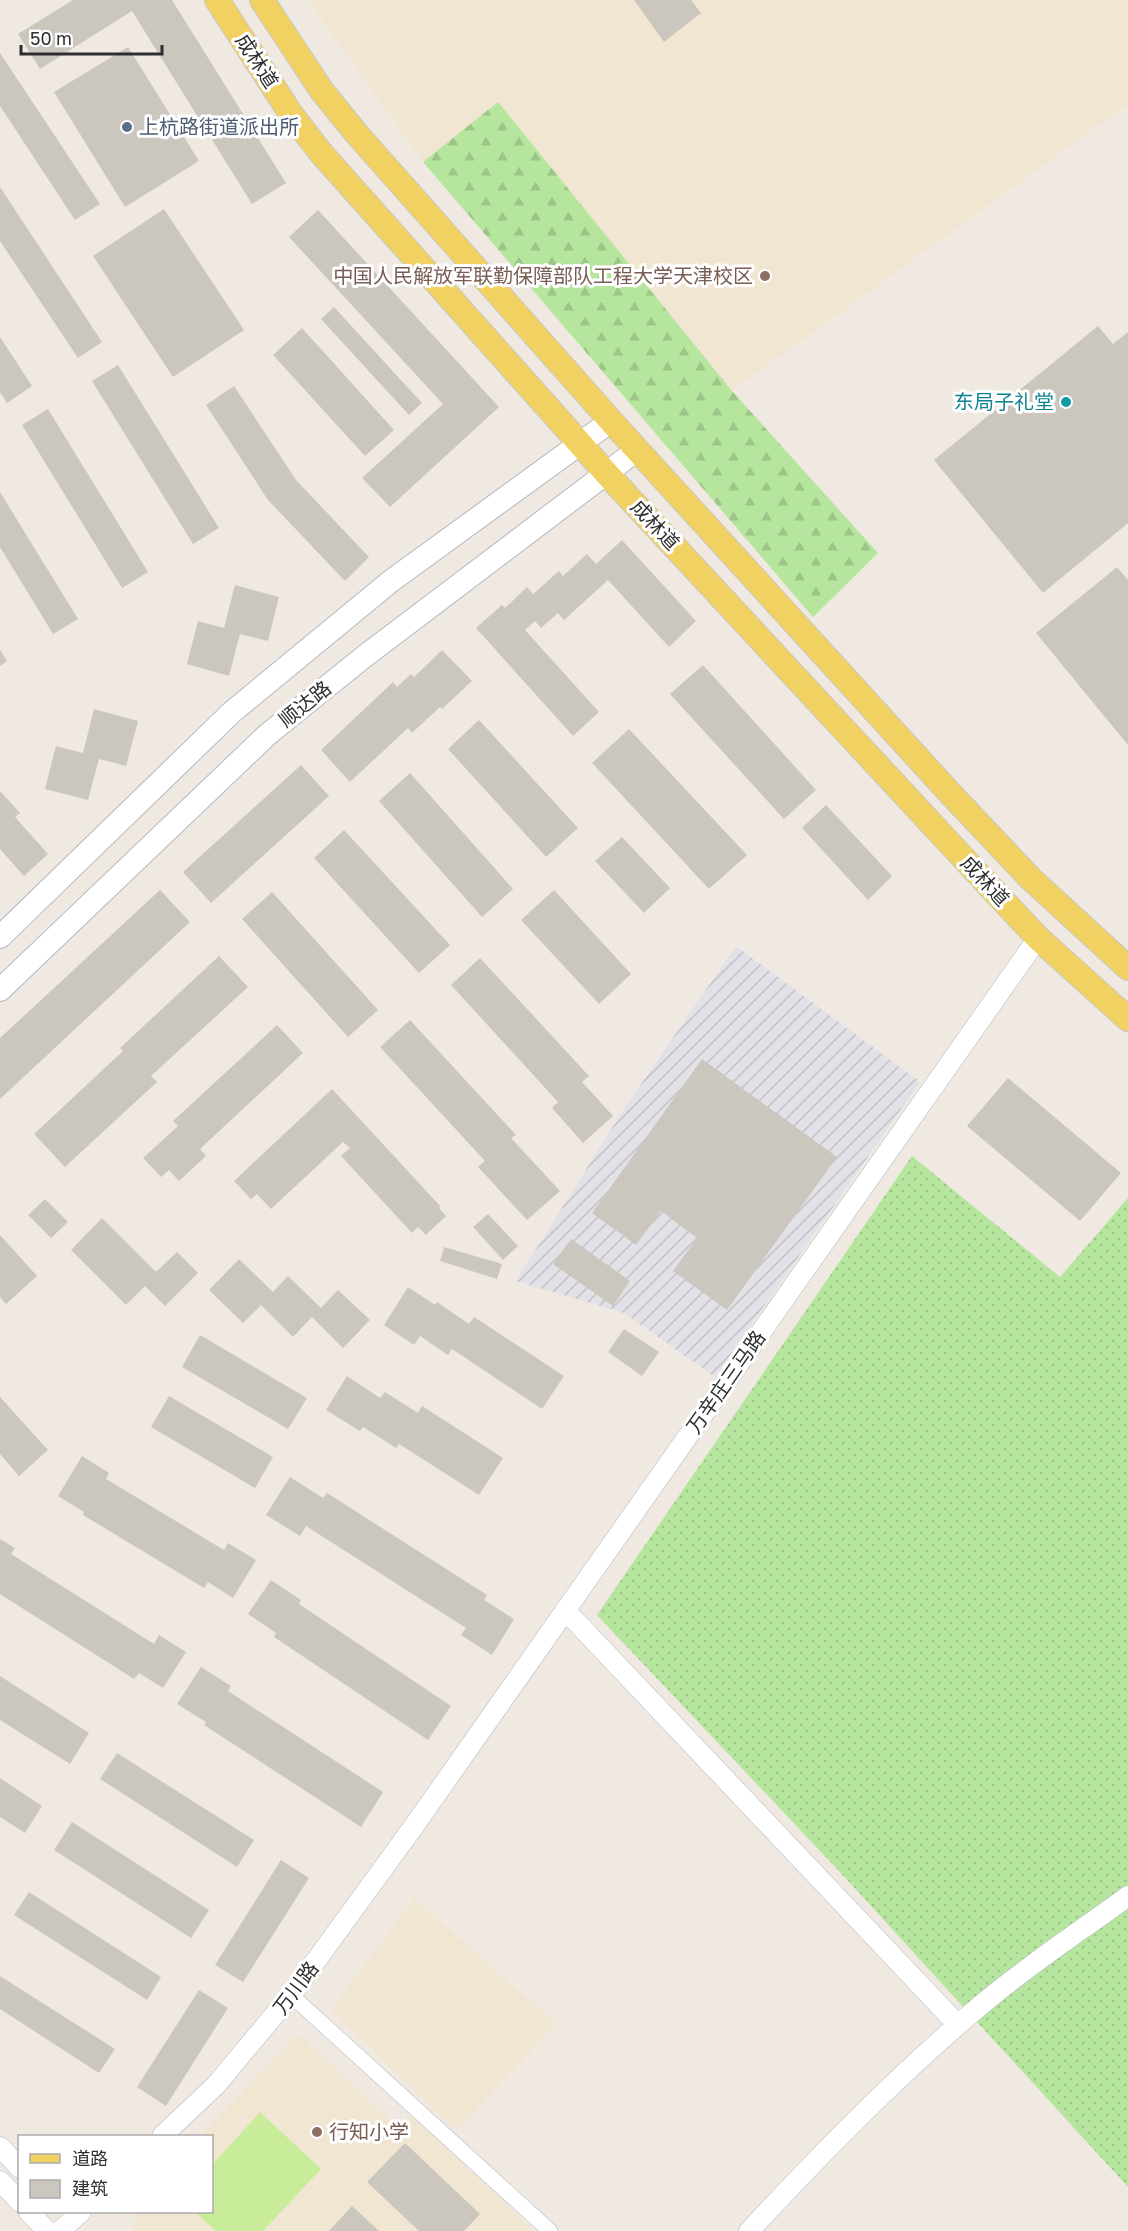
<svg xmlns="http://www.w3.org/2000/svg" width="1128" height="2231" viewBox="0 0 1128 2231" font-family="'Golos Text','Noto Sans SC',sans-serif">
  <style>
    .industrial { fill: url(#industrial-furrows) }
    .education { fill: #f0e6d1 }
    .grass { fill: url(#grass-dots) }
    .forest { fill: url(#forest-firs) }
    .pitch { fill: #c9ec9a }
    .building { fill: #cbc7bf }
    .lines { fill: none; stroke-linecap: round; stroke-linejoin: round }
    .minor-casing { stroke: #b4b7c1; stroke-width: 16 }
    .tertiary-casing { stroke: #b4b7c1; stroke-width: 21 }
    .secondary-casing { stroke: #b4b7c1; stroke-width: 24 }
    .primary-casing { stroke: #c9c9c9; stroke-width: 26 }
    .minor { stroke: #fff; stroke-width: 15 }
    .tertiary { stroke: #fff; stroke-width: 20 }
    .secondary { stroke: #fff; stroke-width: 22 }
    .primary { stroke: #f2d163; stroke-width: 24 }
    .service-dot { fill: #5c6f8a; stroke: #fff; stroke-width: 2 }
    .education-dot { fill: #8d6e63; stroke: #fff; stroke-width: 2 }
    .culture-dot { fill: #0f9aa8; stroke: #fff; stroke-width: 2 }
    .labels { text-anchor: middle; stroke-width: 6; stroke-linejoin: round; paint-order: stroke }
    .street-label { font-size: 20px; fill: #2e2e2e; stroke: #fff }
    .service-label { font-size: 20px; fill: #4e5e75; stroke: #fff; text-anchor: start }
    .education-label { font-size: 20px; fill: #785e54; stroke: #fff; text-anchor: end }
    .culture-label { font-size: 20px; fill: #0d838f; stroke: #fff; text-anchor: end }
  </style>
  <defs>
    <pattern id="industrial-furrows" width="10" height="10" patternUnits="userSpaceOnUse" patternTransform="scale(1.5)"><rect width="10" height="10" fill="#e3e1e8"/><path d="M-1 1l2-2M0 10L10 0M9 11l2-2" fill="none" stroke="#c3c1c7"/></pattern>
    <pattern id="grass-dots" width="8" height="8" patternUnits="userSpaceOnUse" patternTransform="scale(1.5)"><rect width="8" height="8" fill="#b6e59e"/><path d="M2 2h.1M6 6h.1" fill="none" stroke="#9dc588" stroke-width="1.8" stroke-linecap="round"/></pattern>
    <pattern id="forest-firs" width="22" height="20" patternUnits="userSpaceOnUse" patternTransform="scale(1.5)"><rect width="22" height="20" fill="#b6e59e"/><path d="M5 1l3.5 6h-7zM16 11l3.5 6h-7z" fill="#9dc588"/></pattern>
  </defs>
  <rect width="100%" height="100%" fill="#efe9e1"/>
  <!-- industrial -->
  <path class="industrial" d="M736,946L920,1082L715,1377L624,1313L516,1281L624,1109Z"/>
  <!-- education -->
  <path class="education" d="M308,0H1128V104L732,391L499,103L423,162Z
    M414,1898L556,2024L457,2130L331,2011Z
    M298,2034L398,2127L410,2114L534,2231H133L136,2212H212V2136H200Z"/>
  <!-- grass -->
  <path class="grass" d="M912,1156L1060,1277L1128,1198V2187L839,1871L597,1615Z"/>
  <!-- forest -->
  <path class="forest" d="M498,102L732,391L878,553L813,617L423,162Z"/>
  <!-- pitch -->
  <path class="pitch" d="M260,2112L321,2169L263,2231H216L195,2212H212V2165Z"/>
  <!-- building -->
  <path class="building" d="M73,0H172L286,183L252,204L132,11L40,69L18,34Z
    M634,0H691L701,13L664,42Z
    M128,47L199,161L125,207L54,92Z
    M0,53L100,204L75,220L0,106Z
    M0,187L102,342L78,358L0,241Z
    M164,209L244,330L173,377L93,256Z
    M318,210L499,407L390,507L362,478L443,404L289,237Z
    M334,307L422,403L409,415L321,319Z
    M1098,326L1113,344L1128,332V523L1043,593L934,460Z
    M302,328L394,430L365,456L273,355Z
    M0,337L32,386L7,403L0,392Z
    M118,365L219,528L193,544L92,381Z
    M234,386L296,480L369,557L345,581L268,500L206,405Z
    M48,409L148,572L122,588L22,425Z
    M0,492L78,619L53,634L0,547Z
    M622,540L696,621L669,647L608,580L564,620L558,613L541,628L535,621L525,630L599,712L573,736L476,628L502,605L505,608L527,587L533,594L559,571L563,576L587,554L596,564Z
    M1117,567L1128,580V745L1036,633Z
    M235,585L279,597L268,641L240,634L229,676L187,664L198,621L224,628Z
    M0,650L7,661L0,666Z
    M442,650L472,681L442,709L440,707L412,733L408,728L350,782L321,750L393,682L397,687L411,674L414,677Z
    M703,665L816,790L784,819L670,694Z
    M94,709L138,721L126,766L99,759L88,800L45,789L56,746L83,753Z
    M479,720L578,828L546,857L448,749Z
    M629,729L747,855L709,889L592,763Z
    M301,765L329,796L211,903L183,872Z
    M410,773L513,889L482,917L379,801Z
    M0,791L20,813L15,817L48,854L24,876L0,849Z
    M826,805L892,876L868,900L802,828Z
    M344,830L450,945L419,973L314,858Z
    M622,837L670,888L644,913L595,861Z
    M160,890L190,922L0,1099V1038Z
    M554,890L631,974L599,1004L521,920Z
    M272,892L378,1010L348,1037L242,919Z
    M219,956L248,987L151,1076L157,1082L65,1167L34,1134L123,1051L120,1048Z
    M480,958L589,1076L582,1082L613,1116L583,1143L552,1108L558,1102L451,985Z
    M410,1020L516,1135L511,1138L560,1191L527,1220L478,1167L485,1161L380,1047Z
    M277,1025L303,1053L200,1149L206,1156L179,1181L169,1170L161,1177L143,1158L178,1126L173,1121Z
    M702,1059L837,1157L727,1310L673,1271L697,1238L661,1211L636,1245L592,1213Z
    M1008,1078L1121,1173L1080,1221L967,1126Z
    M332,1089L441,1207L439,1208L446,1216L426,1235L418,1227L412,1233L341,1156L350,1148L343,1142L271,1209L257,1194L251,1199L234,1181Z
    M45,1199L68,1222L51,1238L28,1215Z
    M488,1214L518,1246L503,1260L473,1227Z
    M102,1218L156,1272L177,1252L198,1273L165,1306L145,1286L126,1305L71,1250Z
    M0,1235L37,1276L6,1304L0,1297Z
    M571,1239L630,1281L613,1306L553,1264Z
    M444,1247L502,1264L497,1279L440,1261Z
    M239,1259L273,1292L288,1276L321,1308L338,1290L370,1320L343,1348L312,1317L293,1337L261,1305L243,1323L209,1290Z
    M408,1287L435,1305L437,1302L469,1324L474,1317L564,1376L542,1409L452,1349L448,1355L420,1336L414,1345L384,1325Z
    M624,1329L659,1352L642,1376L608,1352Z
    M200,1335L307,1398L288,1429L182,1367Z
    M347,1376L380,1398L385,1392L418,1413L422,1406L503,1458L479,1495L399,1444L396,1448L363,1427L360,1431L326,1410Z
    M169,1396L273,1457L255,1488L151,1427Z
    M0,1397L48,1450L19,1476L0,1454Z
    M82,1456L109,1473L106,1479L224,1550L228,1543L256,1560L233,1598L208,1582L204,1588L83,1515L84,1512L58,1496Z
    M290,1477L323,1498L327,1493L487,1595L484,1600L514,1619L492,1655L461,1635L466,1628L306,1526L300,1536L266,1515Z
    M0,1539L15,1548L11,1554L154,1644L159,1635L186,1652L163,1688L139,1673L134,1679L0,1594Z
    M271,1580L301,1600L299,1604L451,1706L428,1740L274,1637L276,1633L248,1614Z
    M201,1667L231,1686L228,1691L383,1792L361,1827L204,1725L206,1722L177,1704Z
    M0,1676L89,1733L70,1764L0,1720Z
    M117,1753L254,1840L237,1867L100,1779Z
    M0,1778L42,1806L25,1833L0,1817Z
    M72,1822L209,1910L191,1938L54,1850Z
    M281,1860L309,1878L243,1982L215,1965Z
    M29,1892L161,1977L147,2000L14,1915Z
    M0,1976L115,2049L99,2073L0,2009Z
    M199,1990L228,2008L166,2106L137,2087Z
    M405,2143L480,2214L464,2231H419L367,2182Z
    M352,2206L379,2231H329Z"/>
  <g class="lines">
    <!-- minor casing -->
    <g class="minor-casing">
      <path id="minor" d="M291,1995L550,2231"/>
    </g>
    <!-- tertiary casing -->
    <g class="tertiary-casing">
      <path id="tertiary" d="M565,1610L958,2025
        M162,2136L216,2085L291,1995L414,1826L1038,938
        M0,2147L20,2168
        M0,2181L20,2202
        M29,2212L47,2231
        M60,2231L81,2212
        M749,2231C823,2152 898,2075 981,2005C1027,1966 1079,1932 1128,1896"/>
    </g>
    <!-- secondary casing -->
    <g class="secondary-casing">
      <path id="secondary" d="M0,937L232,712L391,581L611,421
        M0,990L267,735L365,656L637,450"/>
    </g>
    <!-- primary casing -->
    <g class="primary-casing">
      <path id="primary" d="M217,0L291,114L321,153L607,474L993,890L1038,938L1128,1019
        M262,0L322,91L356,133L611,421L947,790L1031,879L1128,968"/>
    </g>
    <!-- minor -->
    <use href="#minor" class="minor"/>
    <!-- tertiary -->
    <use href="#tertiary" class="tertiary"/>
    <!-- secondary -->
    <use href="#secondary" class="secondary"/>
    <!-- primary -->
    <use href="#primary" class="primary"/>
  </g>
  <!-- markers -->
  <circle class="service-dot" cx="127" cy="127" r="6"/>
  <g class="education-dot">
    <circle cx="765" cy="276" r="6"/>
    <circle cx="317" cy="2132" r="6"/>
  </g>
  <circle class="culture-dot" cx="1066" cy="402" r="6"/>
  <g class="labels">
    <!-- street labels -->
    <g class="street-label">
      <text transform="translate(257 61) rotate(57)" y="7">成林道</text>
      <text transform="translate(655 525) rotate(47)" y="7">成林道</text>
      <text transform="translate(305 704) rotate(-39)" y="7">顺达路</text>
      <text transform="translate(985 881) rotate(47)" y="7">成林道</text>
      <text transform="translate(726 1382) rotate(-55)" y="7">万辛庄三马路</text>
      <text transform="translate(296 1988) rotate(-53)" y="7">万川路</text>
    </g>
    <!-- service labels -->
    <g class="service-label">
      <text x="139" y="134">上杭路街道派出所</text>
    </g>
    <!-- education labels -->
    <g class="education-label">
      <text x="753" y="283">中国人民解放军联勤保障部队工程大学天津校区</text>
      <text x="329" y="2139" text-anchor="start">行知小学</text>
    </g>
    <!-- culture labels -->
    <g class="culture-label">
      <text x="1054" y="409">东局子礼堂</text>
    </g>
  </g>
  <!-- legend -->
  <rect x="18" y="2135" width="195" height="78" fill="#ffffff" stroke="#ababab" stroke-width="1.5"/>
  <rect x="30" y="2154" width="30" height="9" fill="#f2d163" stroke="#ababab" stroke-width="1.5"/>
  <text x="72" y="2165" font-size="18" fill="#2e2e2e">道路</text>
  <rect x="30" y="2180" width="30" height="18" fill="#cbc7bf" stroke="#ababab" stroke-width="1.5"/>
  <text x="72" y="2195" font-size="18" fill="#2e2e2e">建筑</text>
  <!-- scale -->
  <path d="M21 45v9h141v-9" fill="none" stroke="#2e2e2e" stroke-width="3"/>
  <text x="30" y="45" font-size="18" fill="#2e2e2e" stroke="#ffffff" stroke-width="4.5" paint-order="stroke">50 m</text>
</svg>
